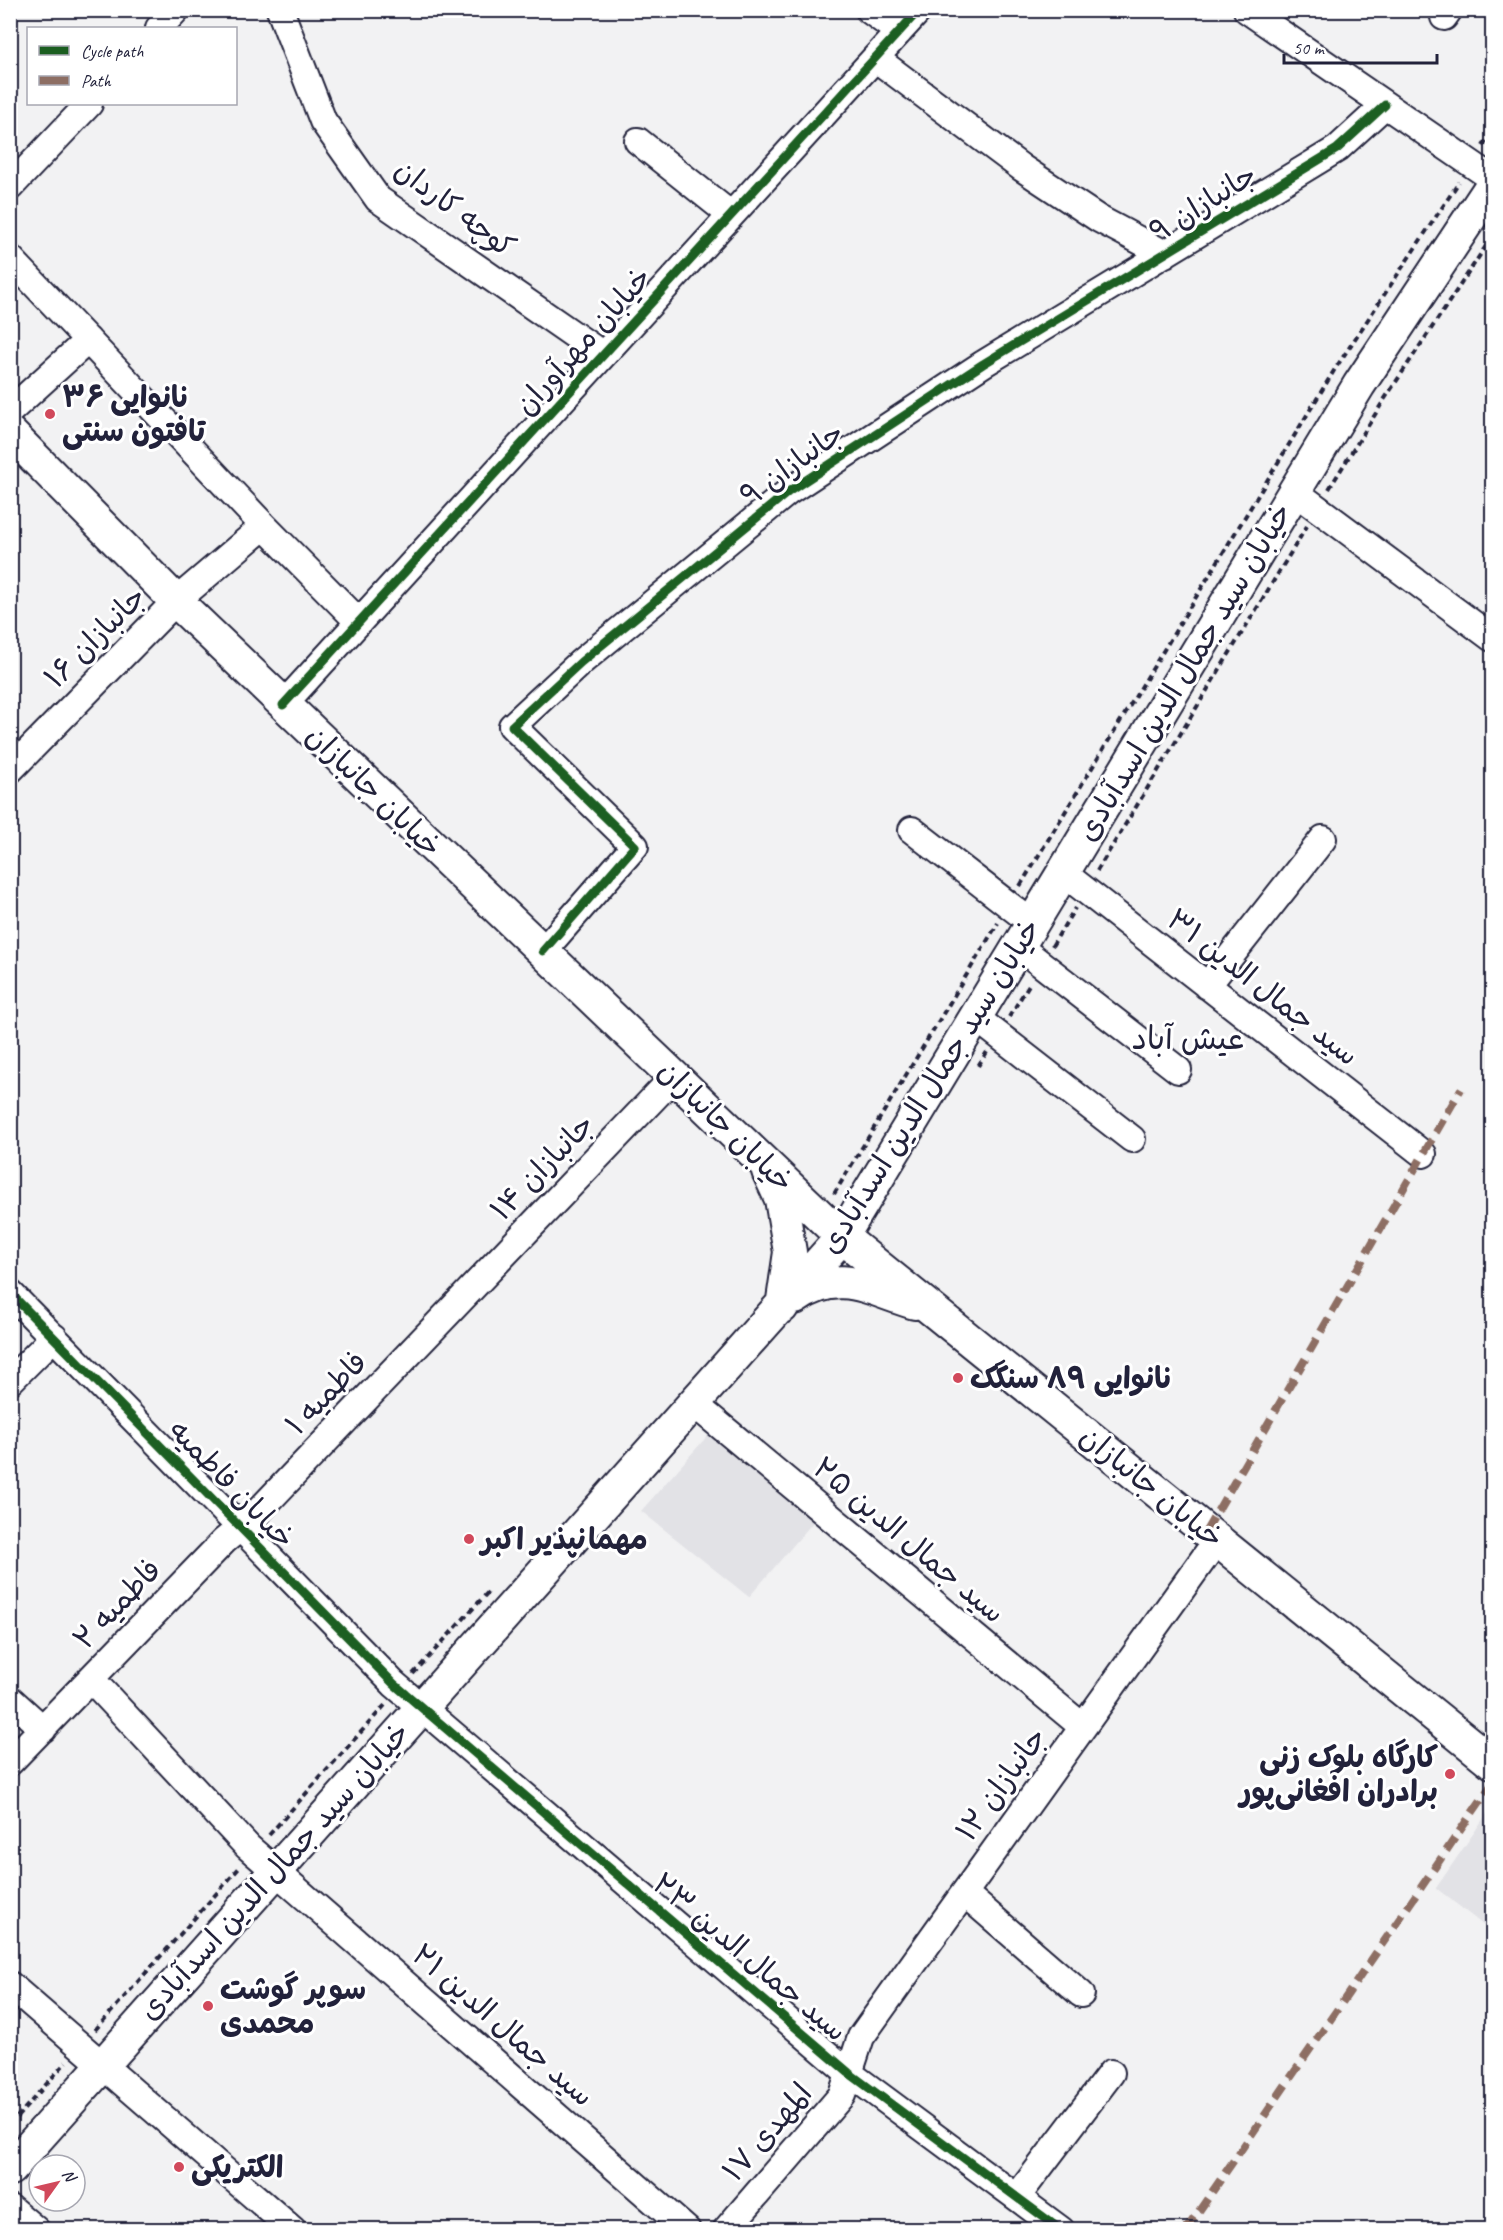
<svg xmlns="http://www.w3.org/2000/svg" width="1503" height="2240" viewBox="0 0 1503 2240" font-family="Caveat,'Playpen Sans Arabic',sans-serif">
  <style>
    .built { fill: #e2e2e6 }
    .lines { fill: none; stroke-linecap: round; stroke-linejoin: round }
    .minor-casing { stroke: #22223b; stroke-width: 30 }
    .major-casing { stroke: #22223b; stroke-width: 36 }
    .path { stroke: #22223b; stroke-width: 4; stroke-dasharray: 6 4.5; stroke-linecap: butt }
    .minor { stroke: #fff; stroke-width: 26 }
    .major { stroke: #fff; stroke-width: 32 }
    .quiet { stroke: #8d6e63; stroke-width: 8; stroke-dasharray: 15 8; stroke-linecap: butt }
    .cycleway-casing { stroke: #fff; stroke-width: 13 }
    .cycleway { stroke: #1b5e20; stroke-width: 9 }
    .poi-dot { fill: #d1495b; stroke: #fff; stroke-width: 2 }
    .labels { text-anchor: middle; stroke-width: 6; stroke-linejoin: round; paint-order: stroke }
    .street-label { font-size: 30px; fill: #22223b; stroke: #fff }
    .poi-label { font-size: 30px; font-weight: bold; fill: #22223b; stroke: #fff; text-anchor: start }
    .neighbourhood-label { font-size: 32px; fill: #22223b; stroke: #fff }
  </style>
  <rect width="100%" height="100%" fill="#f2f2f3"/>
  <filter id="ink" filterUnits="userSpaceOnUse"><feTurbulence type="fractalNoise" baseFrequency=".0167" numOctaves="2"/><feDisplacementMap in="SourceGraphic" scale="12" xChannelSelector="R" yChannelSelector="G"/><feConvolveMatrix kernelMatrix="1 2 1 2 8 2 1 2 1" color-interpolation-filters="sRGB"/></filter>
  <g filter="url(#ink)">
    <!-- built -->
    <path class="built" d="M710,1433L815,1520L749,1597L641,1511Z
      M1488,1812L1492,1816V1932L1436,1888Z"/>
    <g class="lines">
      <!-- minor casing -->
      <g class="minor-casing">
        <path id="minor" d="M280,10L323,121L378,199L603,355
          M869,10L899,32
          M1247,10L1492,178
          M1444,17L1449,10
          M159,28L176,10
          M875,58L1022,168L1099,219L1165,254
          M638,141L731,215
          M10,187L89,104
          M10,258L264,526L359,622
          M10,411L88,340
          M1294,491L1492,638
          M283,705L919,10
          M10,770L176,601L264,526
          M912,830L1032,923
          M1062,872L1423,1154
          M1018,946L1178,1070
          M543,951L635,846L512,726L581,662L788,492L983,364L1337,149L1385,105
          M1207,986L1323,839
          M975,1017L1132,1139
          M10,1293L394,1684L849,2073L1061,2230
          M10,1381L54,1337
          M693,1403L1083,1727
          M91,1679L248,1847L687,2230
          M10,1699L43,1729
          M10,1762L224,1541L252,1518L674,1077
          M964,1893L1081,1994
          M10,1985L293,2230
          M1017,2197L1111,2073
          M10,2208L36,2230
          M726,2230L842,2095L861,2037L1217,1540"/>
      </g>
      <!-- major casing -->
      <g class="major-casing">
        <path id="major" d="M10,433L176,601L842,1237L1492,1762
          M768,1171L781,1199L790,1252L782,1307
          M795,1298C840,1267 868,1289 915,1303
          M10,2169L842,1237L1359,385L1492,185"/>
      </g>
      <!-- path -->
      <path class="path" d="M1483,146L1492,132
        M1329,489L1384,400L1492,237
        M1097,871L1307,526
        M1020,886L1335,369L1459,182
        M1052,946L1075,908
        M1009,1017L1030,983
        M978,1066L987,1052
        M834,1194L998,923
        M413,1674L489,1591
        M269,1835L386,1704
        M95,2030L240,1867
        M10,2125L66,2062"/>
      <!-- minor -->
      <use href="#minor" class="minor"/>
      <!-- major -->
      <use href="#major" class="major"/>
      <!-- quiet -->
      <path class="quiet" d="M1206,1531L1461,1089
        M1186,2230L1492,1784"/>
      <!-- cycleway casing -->
      <g class="cycleway-casing">
        <path id="cycleway" d="M283,705L919,10
          M543,951L635,846L512,726L581,662L788,492L983,364L1337,149L1385,105
          M10,1293L394,1684L849,2073L1061,2230"/>
      </g>
      <!-- cycleway -->
      <use href="#cycleway" class="cycleway"/>
    </g>
  </g>
  <!-- markers -->
  <g class="poi-dot">
    <circle cx="50" cy="414" r="6"/>
    <circle cx="958" cy="1378" r="6"/>
    <circle cx="469" cy="1539" r="6"/>
    <circle cx="1450" cy="1774" r="6"/>
    <circle cx="208" cy="2006" r="6"/>
    <circle cx="179" cy="2167" r="6"/>
  </g>
  <g class="labels">
    <!-- street labels -->
    <g class="street-label">
      <text transform="translate(1203 203) rotate(-32)" y="10">جانبازان ۹</text>
      <text transform="translate(455 208) rotate(37)" y="10">کوچه کاردان</text>
      <text transform="translate(583 341) rotate(-48)" y="10">خیابان مهرآوران</text>
      <text transform="translate(792 464) rotate(-36)" y="10">جانبازان ۹</text>
      <text transform="translate(95 637) rotate(-45)" y="10">جانبازان ۱۶</text>
      <text transform="translate(1184 672) rotate(-59)" y="10">خیابان سید جمال الدین اسدآبادی</text>
      <text transform="translate(374 791) rotate(44)" y="10">خیابان جانبازان</text>
      <text transform="translate(1263 987) rotate(38)" y="10">سید جمال الدین ۳۱</text>
      <text transform="translate(930 1086) rotate(-58)" y="10">خیابان سید جمال الدین اسدآبادی</text>
      <text transform="translate(726 1126) rotate(44)" y="10">خیابان جانبازان</text>
      <text transform="translate(542 1167) rotate(-46)" y="10">جانبازان ۱۴</text>
      <text transform="translate(326 1393) rotate(-46)" y="10">فاطمیه ۱</text>
      <text transform="translate(232 1484) rotate(46)" y="10">خیابان فاطمیه</text>
      <text transform="translate(1152 1487) rotate(39)" y="10">خیابان جانبازان</text>
      <text transform="translate(909 1540) rotate(40)" y="10">سید جمال الدین ۲۵</text>
      <text transform="translate(117 1604) rotate(-46)" y="10">فاطمیه ۲</text>
      <text transform="translate(1001 1784) rotate(-54)" y="10">جانبازان ۱۲</text>
      <text transform="translate(274 1871) rotate(-48)" y="10">خیابان سید جمال الدین اسدآبادی</text>
      <text transform="translate(750 1957) rotate(40)" y="10">سید جمال الدین ۲۳</text>
      <text transform="translate(503 2025) rotate(41)" y="10">سید جمال الدین ۲۱</text>
      <text transform="translate(767 2132) rotate(-49)" y="10">المهدی ۱۷</text>
    </g>
    <!-- poi labels -->
    <g class="poi-label">
      <text x="62" y="407">نانوایی ۳۶<tspan x="62" dy="34">تافتون سنتی</tspan></text>
      <text x="970" y="1388">نانوایی ۸۹ سنگک</text>
      <text x="481" y="1549">مهمانپذیر اکبر</text>
      <text x="1438" y="1767" text-anchor="end">کارگاه بلوک زنی<tspan x="1438" dy="34">برادران افغانی‌پور</tspan></text>
      <text x="220" y="1999">سوپر گوشت<tspan x="220" dy="34">محمدی</tspan></text>
      <text x="191" y="2177">الکتریکی</text>
    </g>
    <!-- neighbourhood labels -->
    <g class="neighbourhood-label">
      <text x="1188" y="1049">عیش آباد</text>
    </g>
  </g>
  <!-- margin -->
  <rect width="1503" height="2240" fill="none" stroke="#fff" stroke-width="36"/>
  <rect x="18" y="18" width="1467" height="2204" fill="none" stroke="#22223b" stroke-width="2" filter="url(#ink)"/>
  <!-- legend -->
  <rect x="27" y="27" width="210" height="78" fill="#ffffff" stroke="#a7a7b1" stroke-width="1.5"/>
  <rect x="39" y="46" width="30" height="9" fill="#1b5e20" stroke="#a7a7b1" stroke-width="1.5"/>
  <text x="81" y="57" font-size="18" fill="#22223b">Cycle path</text>
  <rect x="39" y="76" width="30" height="9" fill="#8d6e63" stroke="#a7a7b1" stroke-width="1.5"/>
  <text x="81" y="87" font-size="18" fill="#22223b">Path</text>
  <!-- north arrow -->
  <g transform="translate(57 2183) rotate(56)"><circle r="28" fill="#ffffff" stroke="#a7a7b1" stroke-width="1.5"/>
  <path d="M0-4.5L10 22L0 15L-10 22Z" fill="#d1495b"/>
  <text y="-9" font-size="16" font-weight="bold" text-anchor="middle" fill="#22223b">N</text>
  </g>
  <!-- scale -->
  <path d="M1284 54v9h153v-9" fill="none" stroke="#22223b" stroke-width="3"/>
  <text x="1293" y="54" font-size="18" fill="#22223b" stroke="#ffffff" stroke-width="4.5" paint-order="stroke">50 m</text>
</svg>
